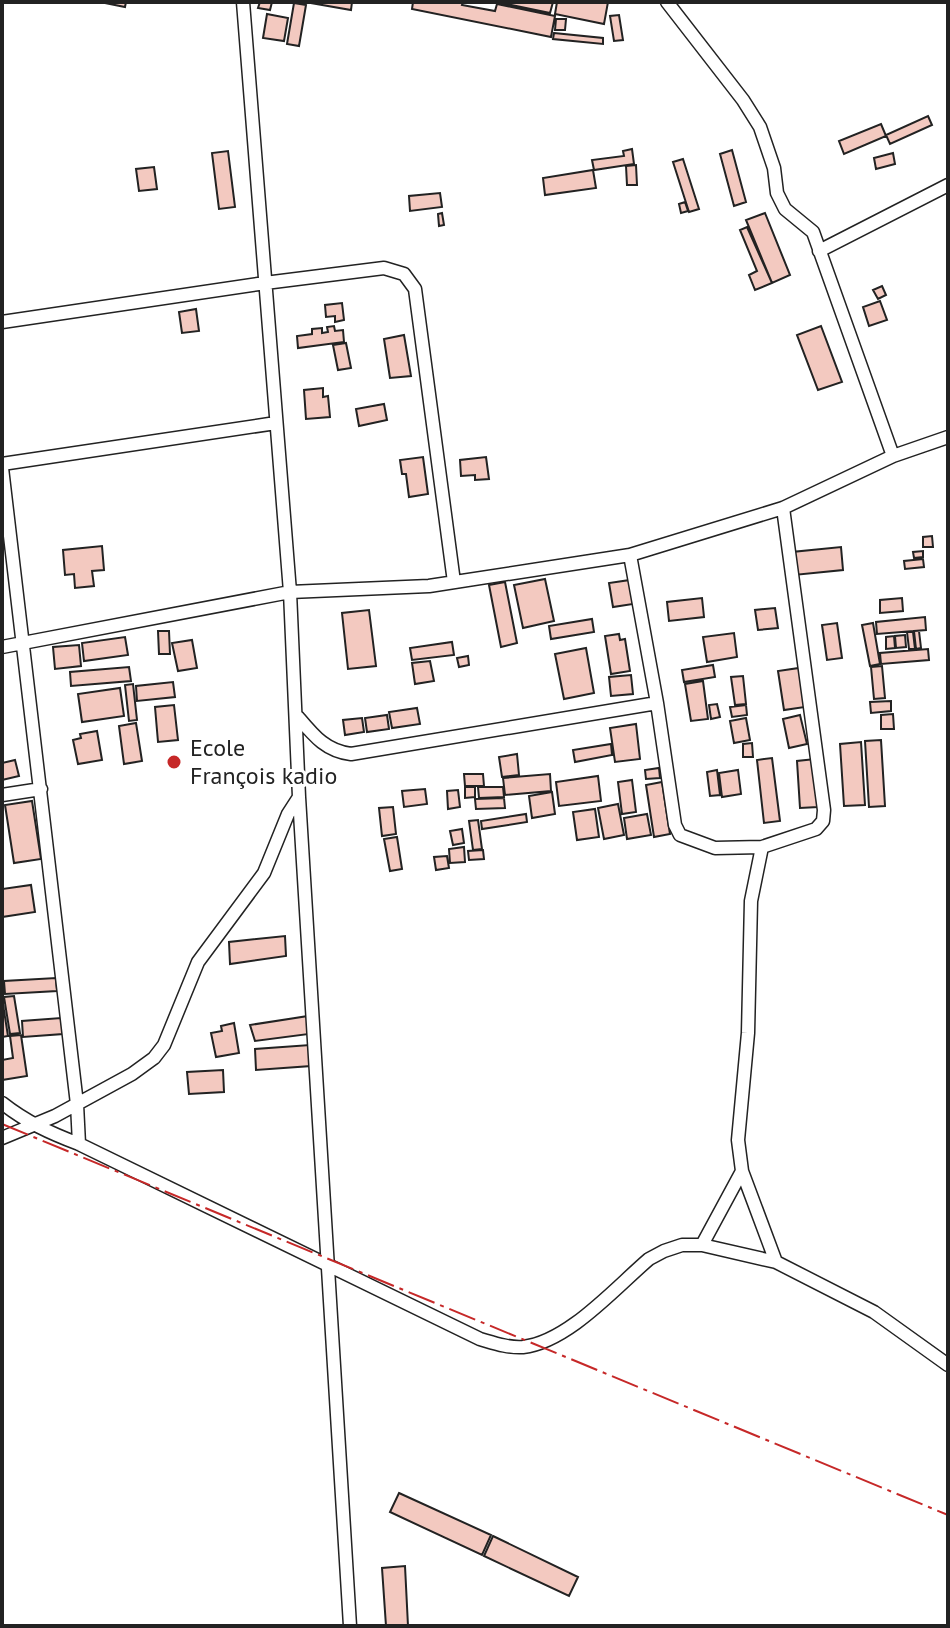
<svg xmlns="http://www.w3.org/2000/svg" width="950" height="1628" viewBox="0 0 950 1628" font-family="'PT Sans',sans-serif">
  <style>
    .building { fill: #f3c9c0; stroke: #222; stroke-width: 2 }
    .lines { fill: none; stroke-linecap: round; stroke-linejoin: round }
    .street-casing { stroke: #222; stroke-width: 15 }
    .street { stroke: #fff; stroke-width: 12 }
    .power { stroke: #c62828; stroke-width: 2; stroke-dasharray: 28 6 4 6; stroke-linecap: butt }
    .poi-dot { fill: #c62828; stroke: #fff; stroke-width: 3 }
    .labels { text-anchor: middle; stroke-width: 6; stroke-linejoin: round; paint-order: stroke }
    .poi-label { font-size: 24px; fill: #222; stroke: #fff; text-anchor: start }
  </style>
  <rect width="100%" height="100%" fill="#fff"/>
  <!-- building -->
  <path class="building" d="M100,2H126L125,7Z
    M260,2H272L270,10L258,8Z
    M305,2H352L351,10Z
    M413,2H463L462,5L495,11L497,4L555,16L551,37L412,9Z
    M497,2H553L550,13Z
    M557,2H608L604,24L555,14Z
    M294,3L306,5L299,46L287,44Z
    M267,14L288,18L284,41L263,38Z
    M619,15L623,40L614,41L610,16Z
    M556,19H566L565,30H555Z
    M554,33L603,38V44L553,39Z
    M928,116L932,125L890,144L886,135Z
    M881,124L886,136L844,154L839,141Z
    M632,149L634,164L594,170L592,160L624,156L623,151Z
    M732,150L746,202L734,206L720,154Z
    M228,151L235,207L219,209L212,153Z
    M893,153L895,164L876,169L874,158Z
    M683,159L699,209L689,212L673,162Z
    M636,165L637,185H627L626,166Z
    M154,167L157,189L139,191L136,169Z
    M593,170L596,188L545,195L543,178Z
    M440,193L442,207L410,211L409,196Z
    M685,202L688,211L681,213L679,204Z
    M442,213L444,225L439,226L438,214Z
    M765,213L790,275L772,283L746,220Z
    M747,227L772,283L755,290L749,275L757,271L740,230Z
    M882,286L886,295L878,299L873,290Z
    M880,301L887,320L869,326L863,307Z
    M342,303L344,320L335,322V316L326,317L325,305Z
    M196,309L199,331L182,333L179,312Z
    M334,326L335,331L343,330L344,342L298,348L297,336L312,334V329L322,328V333L328,332L327,327Z
    M821,326L842,382L818,390L797,335Z
    M404,335L411,376L390,378L384,339Z
    M346,343L351,368L338,370L333,345Z
    M323,388V397L328,396L330,417L306,419L304,390Z
    M384,404L387,420L359,426L356,409Z
    M423,457L428,494L409,497L406,474H402L400,460Z
    M486,457L489,479L475,480V475L461,476L460,460Z
    M932,536L933,547H923V537Z
    M102,546L104,570L92,571L94,586L75,588L74,574L65,575L63,550Z
    M841,547L843,570L794,575L792,552Z
    M923,551V557L914,558L913,552Z
    M923,559L924,567L905,569L904,561Z
    M545,579L554,621L523,628L514,585Z
    M630,580L633,604L613,607L609,583Z
    M505,582L517,643L501,647L489,585Z
    M702,598L704,617L669,621L667,602Z
    M902,598L903,611L880,613V600Z
    M775,608L778,628L758,630L755,610Z
    M369,610L376,666L348,669L342,613Z
    M925,617L926,630L877,634L876,622Z
    M592,619L594,632L551,639L549,626Z
    M837,623L842,658L827,660L822,625Z
    M873,623L880,664L870,666L862,625Z
    M158,631H169L170,654H159Z
    M914,631H919L921,648L916,649Z
    M907,632H913L915,649H909Z
    M734,633L737,657L707,662L703,637Z
    M619,634L620,640L625,639L630,671L611,674L605,636Z
    M905,635L906,647L896,648L895,636Z
    M894,636L895,648L886,649V637Z
    M125,637L128,655L84,661L82,643Z
    M192,640L197,668L178,671L172,643Z
    M452,642L454,655L412,660L410,648Z
    M79,645L81,666L55,669L53,647Z
    M586,648L594,693L564,699L555,654Z
    M928,649L929,660L881,664L880,653Z
    M468,656L469,665L459,667L457,658Z
    M430,661L434,681L415,684L412,663Z
    M713,665L715,677L684,682L682,670Z
    M882,666L885,698L874,699L871,667Z
    M129,667L131,681L71,686L70,672Z
    M799,668L805,707L784,710L778,671Z
    M631,675L633,694L611,696L609,677Z
    M743,676L746,704L735,705L731,677Z
    M703,681L708,719L691,721L685,684Z
    M173,682L175,697L137,701L136,686Z
    M133,684L137,720L129,721L125,685Z
    M120,688L124,716L82,722L78,694Z
    M891,701V711L871,713L870,702Z
    M717,704L720,717L711,719L709,705Z
    M174,705L178,740L158,742L155,707Z
    M746,705L747,715L732,717L730,707Z
    M417,708L420,724L392,728L389,712Z
    M893,714L894,729H881V715Z
    M387,715L389,729L367,732L365,718Z
    M800,715L807,744L789,748L783,719Z
    M362,718L364,732L345,735L343,720Z
    M746,718L750,740L734,743L730,721Z
    M136,723L142,761L124,764L119,726Z
    M636,724L640,759L615,762L610,728Z
    M97,731L102,760L78,764L73,740L81,738L80,734Z
    M881,740L885,806L869,807L865,741Z
    M861,742L865,805L844,806L840,744Z
    M752,743L753,757H743V744Z
    M611,744L612,755L575,762L573,750Z
    M517,754L519,775L502,777L499,757Z
    M772,758L780,821L764,823L757,760Z
    M815,759L818,807L800,808L797,761Z
    M15,760L19,776L2,780V763Z
    M659,768L660,778L646,779L645,770Z
    M717,770L720,795L710,796L707,772Z
    M738,770L741,794L722,797L719,773Z
    M464,774H483L484,786H465Z
    M550,774L551,791L505,795L503,778Z
    M598,776L601,801L559,806L556,782Z
    M632,780L636,812L622,814L618,782Z
    M662,782L670,834L654,837L646,785Z
    M465,787H475V797L465,798Z
    M478,787H503L504,797L479,798Z
    M425,789L427,804L404,807L402,791Z
    M458,790L460,807L448,809L447,791Z
    M552,792L555,814L532,818L529,796Z
    M504,798L505,808L476,809L475,799Z
    M32,801L41,859L14,863L5,805Z
    M618,804L624,835L604,839L598,808Z
    M393,807L396,834L382,836L379,808Z
    M595,809L599,837L577,840L573,812Z
    M526,814L527,822L482,829L481,821Z
    M647,814L651,835L627,839L624,818Z
    M478,820L482,849L473,850L469,821Z
    M462,829L464,843L453,845L450,831Z
    M397,837L402,869L390,871L384,839Z
    M464,847L465,862L450,863L449,849Z
    M483,850L484,859L469,860L468,851Z
    M447,856L449,868L436,870L434,857Z
    M31,885L35,912L2,917V889Z
    M285,936L286,956L230,964L229,942Z
    M56,978L57,991L5,994L4,981Z
    M14,996L20,1033L10,1034L4,997Z
    M2,998L8,1036L2,1037Z
    M308,1016L309,1034L255,1041L250,1025Z
    M61,1018L63,1034L23,1037L22,1021Z
    M234,1023L239,1053L216,1057L211,1033L222,1031L221,1026Z
    M21,1035L27,1076L2,1080V1060L13,1058L10,1036Z
    M310,1045L311,1066L256,1070L255,1049Z
    M223,1070L224,1092L189,1094L187,1072Z
    M399,1493L491,1535L482,1555L390,1512Z
    M493,1536L578,1577L569,1596L484,1556Z
    M405,1566L408,1626H386L382,1568Z"/>
  <g class="lines">
    <!-- street casing -->
    <g class="street-casing">
      <path id="street" d="M243,2L290,592L299,797L350,1626
        M667,2L743,100L760,127L774,168L777,193L785,209L813,232L893,456
        M819,251L948,185
        M2,322L265,283L384,268L404,274L415,289L454,582
        M2,464L276,423
        M2,468L77,1104L79,1144
        M630,555L657,703L675,825L680,835L715,848L762,847L816,829L823,821L824,810L783,508
        M2,647L290,592L429,586L630,555L783,508L893,456L948,437
        M298,717C314,736 326,751 351,754L657,703
        M2,795L41,789
        M762,847L751,901L748,1033L738,1140L742,1171L776,1262
        M2,1103C26,1122 50,1133 79,1144L480,1339C494,1343 508,1348 523,1347C568,1342 615,1288 649,1259L664,1251L682,1245H702L776,1262L874,1312L948,1365
        M2,1138L55,1116L132,1074L154,1058L164,1045L198,962L264,873L288,814L299,797
        M702,1245L742,1171"/>
    </g>
    <!-- street -->
    <use href="#street" class="street"/>
    <!-- power -->
    <path class="power" d="M2,1124L948,1515"/>
  </g>
  <!-- markers -->
  <circle class="poi-dot" cx="174" cy="762" r="8"/>
  <g class="labels">
    <!-- poi labels -->
    <g class="poi-label">
      <text x="190" y="756">Ecole<tspan x="190" dy="28">François kadio</tspan></text>
    </g>
  </g>
  <!-- border -->
  <rect width="950" height="1628" fill="none" stroke="#222222" stroke-width="8"/>
</svg>
